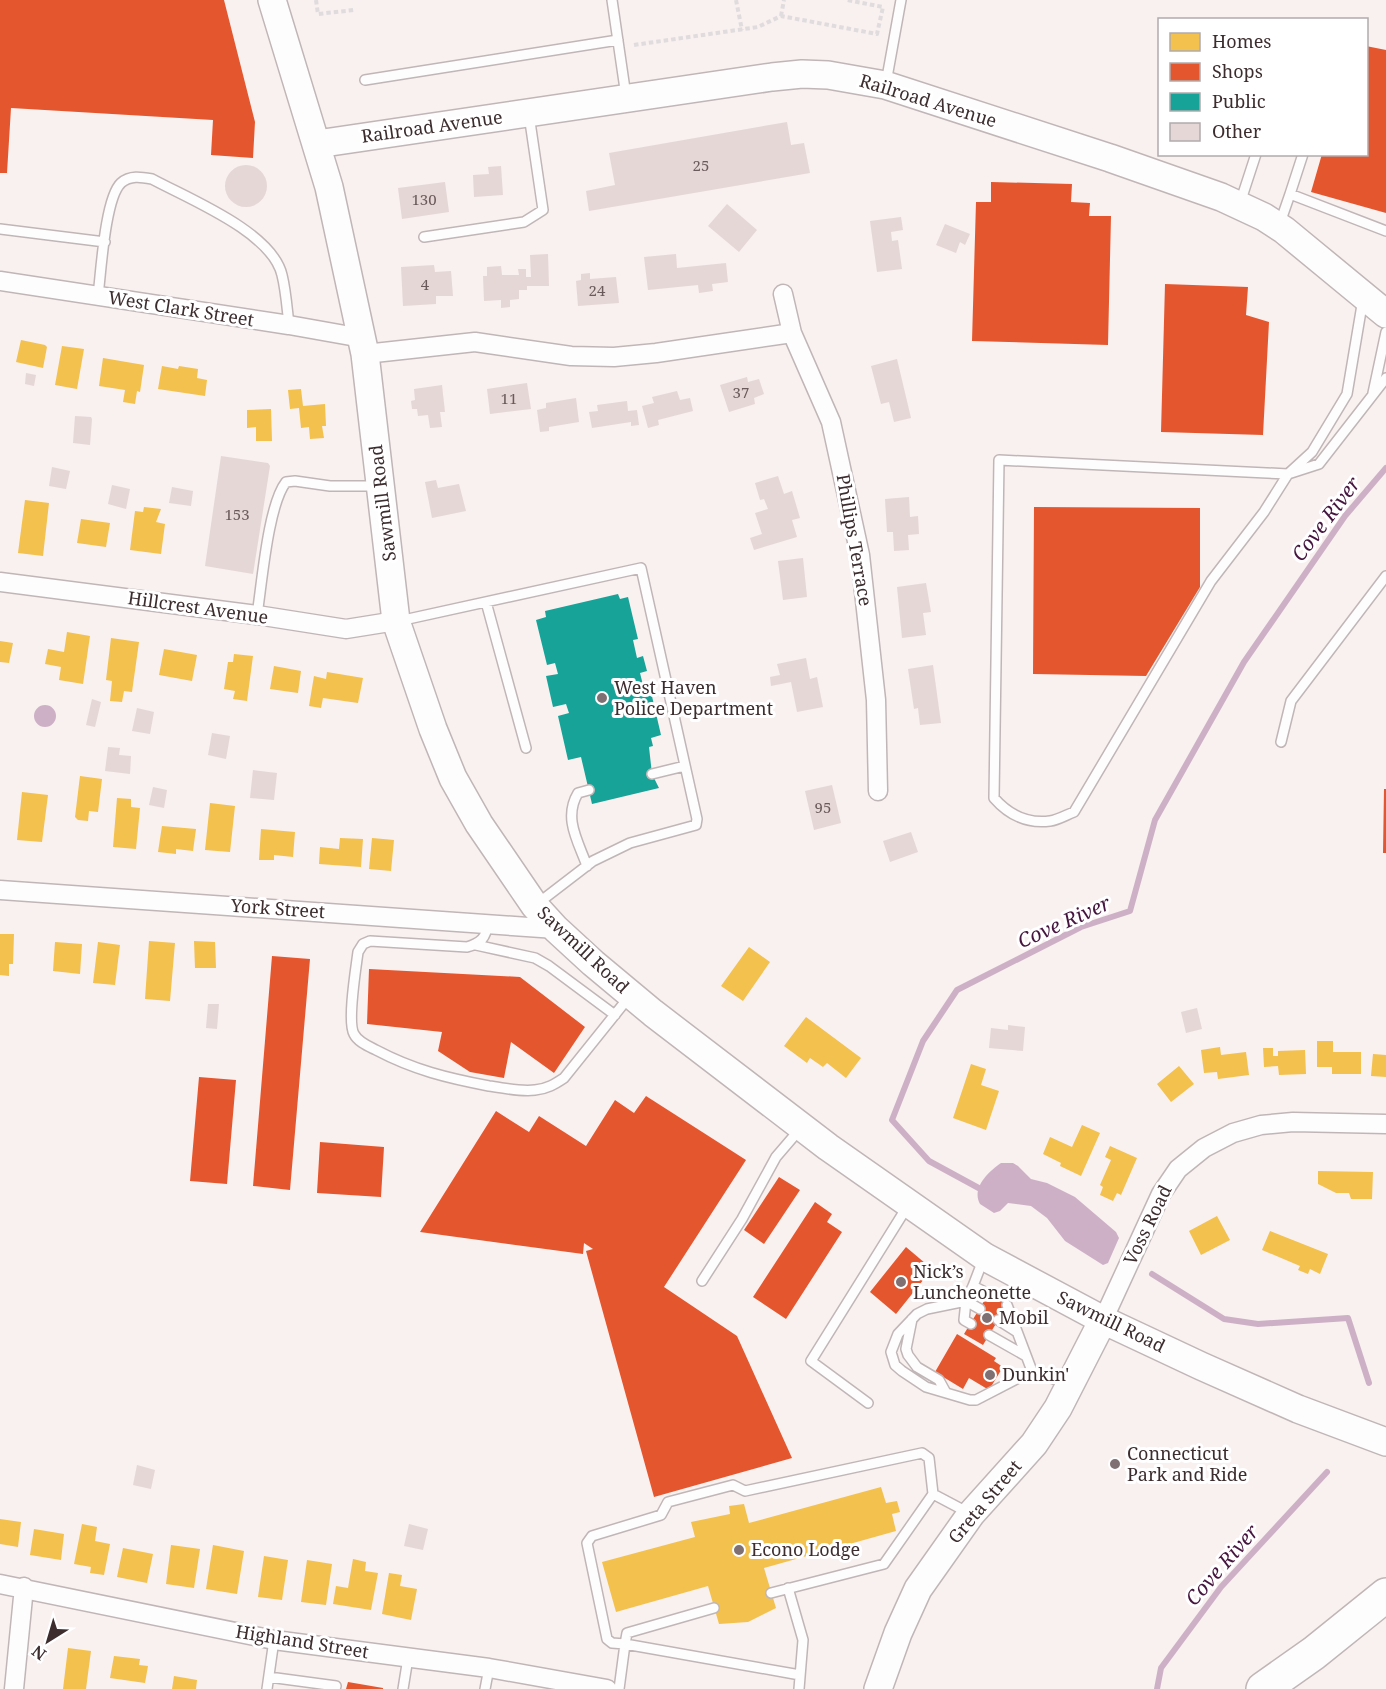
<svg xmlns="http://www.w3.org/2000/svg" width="1386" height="1689" viewBox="0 0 1386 1689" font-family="'Noto Serif',serif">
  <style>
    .water { fill: #ceb0c6 }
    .homes { fill: #f2c14e }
    .shops { fill: #e4572e }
    .public { fill: #17a398 }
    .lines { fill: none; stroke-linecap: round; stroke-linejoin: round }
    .stream { stroke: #ceb0c6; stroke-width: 6 }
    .building { fill: #e5d7d5 }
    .lane-casing { stroke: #c1b6b7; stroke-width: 12 }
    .street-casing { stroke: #c1b6b7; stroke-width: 21 }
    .secondary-casing { stroke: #c1b6b7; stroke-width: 30 }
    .highway-casing { stroke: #c1b6b7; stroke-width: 36 }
    .path { stroke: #e0dcdd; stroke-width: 4; stroke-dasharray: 4.5 3; stroke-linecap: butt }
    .lane { stroke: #fefdfd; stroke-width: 9 }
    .street { stroke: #fefdfd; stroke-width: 18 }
    .secondary { stroke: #fefdfd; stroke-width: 27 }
    .highway { stroke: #fefdfd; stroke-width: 33 }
    .poi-dot { fill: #7f7173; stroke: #fff; stroke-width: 2 }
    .labels { text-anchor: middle; stroke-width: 6; stroke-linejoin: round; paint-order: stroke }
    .number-label { font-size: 15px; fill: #6a5a5b }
    .street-label { font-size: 18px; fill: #3d2d2f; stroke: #fff }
    .poi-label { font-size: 18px; fill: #3d2d2f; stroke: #fff; text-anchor: start }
    .water-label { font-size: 20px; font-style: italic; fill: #46153f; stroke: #fff }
  </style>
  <rect width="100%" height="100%" fill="#f9f0f0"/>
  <!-- water -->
  <path class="water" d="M34 716a11 11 0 1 1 22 0a11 11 0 1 1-22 0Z
    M1001,1163H1013L1018,1166L1031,1179L1047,1183L1075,1197L1116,1232L1119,1238L1108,1263L1103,1265L1065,1241L1047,1218L1031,1206L1008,1203L1000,1211L994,1213L980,1204C971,1188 989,1171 1001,1163Z"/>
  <!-- homes -->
  <path class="homes" d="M21,340L45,345L47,347L43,368L16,362Z
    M62,346L84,349L77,389L55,385Z
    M103,358L144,365L140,392L137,391L135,404L123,402L125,390L99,386Z
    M162,366L178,369L179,366L198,369L197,378L207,380L205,396L158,389Z
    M301,389L303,406L325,404L326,426H322L324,438L310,439L309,427L301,428L299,408L290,409L288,390Z
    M271,409L272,441H256V427L247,428V410Z
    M25,500L49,503L43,556L18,553Z
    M144,507L161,509L156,522L165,524L161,554L130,550L135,511L143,512Z
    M81,519L110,523L106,547L77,543Z
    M67,632L90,636L83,684L59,680L61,667L45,664L48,649L64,652Z
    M111,638L139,642L132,692L124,691L122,702L110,701L112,681L106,680Z
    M0,641L13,643L9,663L0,662Z
    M164,649L197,655L192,681L159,675Z
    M234,654L253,656L247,701L233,699L235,691L224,689L228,662H233Z
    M274,666L301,671L298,693L270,689Z
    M327,672L363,678L358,703L323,698L321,708L309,706L314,676L326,679Z
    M80,776L102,779L98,812L89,811L88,821L78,820L75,817Z
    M22,792L48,795L42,842L17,840Z
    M117,798L131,799V807L140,808L136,849L113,847Z
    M210,803L235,806L230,852L205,850Z
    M162,826L196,829L193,851L176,849V854L158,852Z
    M261,829L295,832L293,857L274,855V860H259Z
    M340,838L363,839L361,867L319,864L320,847L339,849Z
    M372,838L394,840L391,871L369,869Z
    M0,934H14L13,964H9V976L0,975Z
    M149,941L175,943L170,1001L145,999Z
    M194,941L215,942L216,968H195Z
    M55,942L82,944L80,974L53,971Z
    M98,942L120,945L115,985L93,983Z
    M749,947L770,962L743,1001L721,986Z
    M806,1017L861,1058L846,1078L827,1063L823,1067L810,1058L807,1063L784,1046Z
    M1317,1041H1333V1052H1361V1074H1332V1067H1317Z
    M1220,1047L1221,1055L1246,1052L1249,1075L1218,1079L1217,1072L1204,1073L1201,1050Z
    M1263,1048H1273V1056H1278V1051L1305,1050L1306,1074L1279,1075L1278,1066L1264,1067Z
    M1373,1054L1386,1055V1077L1371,1076Z
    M971,1064L986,1069L981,1085L999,1091L986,1130L953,1118Z
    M1179,1066L1194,1084L1171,1102L1157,1084Z
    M1082,1125L1100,1133L1081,1176L1060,1166L1061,1163L1043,1154L1050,1137L1072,1147Z
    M1110,1146L1137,1158L1121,1195L1117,1193L1113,1201L1100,1195L1103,1187L1100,1185L1111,1160L1105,1157Z
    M1318,1171L1373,1172L1372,1199H1351L1349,1193H1336L1318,1184Z
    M1217,1216L1230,1240L1201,1255L1189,1231Z
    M1270,1231L1328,1254L1320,1274L1310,1269L1308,1274L1298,1270L1300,1266L1262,1250Z
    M881,1487L886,1503L897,1501L900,1512L892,1514L896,1531L764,1568L776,1608L748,1622L719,1624L708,1586L616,1612L602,1562L695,1537L691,1522L730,1514L729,1506L744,1504L749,1523Z
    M0,1519L21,1522L18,1547L0,1544Z
    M82,1524L97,1527L95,1541L110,1544L104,1575L90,1573L91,1567L74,1564Z
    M34,1529L64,1534L61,1560L30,1555Z
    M171,1545L200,1549L194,1588L166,1584Z
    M213,1545L244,1551L237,1594L206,1589Z
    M123,1548L153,1554L147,1583L117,1577Z
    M264,1556L288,1560L282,1600L258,1597Z
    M353,1559L366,1562L365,1571L378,1573L371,1610L333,1604L336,1586L348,1588Z
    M307,1560L332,1564L326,1605L301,1602Z
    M389,1573L402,1575L400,1586L417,1589L411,1620L382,1614Z
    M68,1648L91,1651L86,1689H63Z
    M114,1656L140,1659L139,1665L148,1666L145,1683L110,1678Z
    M174,1676L197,1680L196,1689H172Z"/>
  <!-- shops -->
  <path class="shops" d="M0,0H224L255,122L253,158L211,155L213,120L11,108L7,173H0Z
    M1366,46L1386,50V213L1311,192L1322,154H1366Z
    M991,182L1072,184L1071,202L1090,203L1089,216H1111L1108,345L972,341L976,202H991Z
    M1165,284L1248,287L1246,315L1269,322L1263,435L1161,432Z
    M1034,507L1200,508V587L1146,676L1033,674Z
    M1384,789H1386V853H1383Z
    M272,956L310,959L290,1190L253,1186Z
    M369,969L520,977L585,1027L554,1073L511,1042L504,1078L470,1072L438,1051L442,1032L367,1024Z
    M199,1077L236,1080L227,1184L190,1181Z
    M646,1096L746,1160L664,1287L737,1336L792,1458L654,1497L586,1251L593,1249L584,1243L583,1254L420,1232L496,1111L529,1132L539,1116L586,1146L615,1100L634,1113Z
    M320,1142L384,1147L381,1197L317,1193Z
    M779,1177L800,1190L764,1244L744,1230Z
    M815,1202L832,1214L827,1222L842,1232L786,1319L753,1297Z
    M906,1247L932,1269L896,1314L870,1292Z
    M992,1288L1011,1299L983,1345L964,1334Z
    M957,1334L996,1358L994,1361L1003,1367L989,1390L969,1378L963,1389L935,1372Z
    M348,1682L383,1688V1689H346Z"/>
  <!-- public -->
  <path class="public" d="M618,594L620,599L628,597L638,639L633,640L637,658L643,656L647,671L640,673L645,693L651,692L661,735L651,738L653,746L649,747L652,774L659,788L592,804L581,757L568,760L558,716L569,713L566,704L553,707L546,676L558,674L555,663L547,665L536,620L546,617L545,611Z"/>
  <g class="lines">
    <!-- stream -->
    <path class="stream" d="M986,1192L929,1161L892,1120L923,1041L957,990L1081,927L1130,911L1155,820L1244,662L1345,516L1386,468
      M1152,1274L1224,1319L1258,1324L1348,1318L1369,1383
      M1157,1689L1161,1668L1221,1587L1327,1472"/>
  </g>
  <!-- building -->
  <path class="building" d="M787,122L791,145L804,143L810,173L589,211L586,191L615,185L609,153Z
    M225 186a21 21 0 1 1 42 0a21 21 0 1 1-42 0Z
    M501,166L503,195L474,197L473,175L489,174L488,167Z
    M445,182L449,212L402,219L398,188Z
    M727,204L757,230L739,252L708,226Z
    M901,217L903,230L891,232L892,241L898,240L902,269L877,272L870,221Z
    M945,224L970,234L965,245L960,242L956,253L936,245Z
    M548,254L549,286H527V290H519V299L510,300V307L501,308V300L484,301L483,276H487V267L501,266L502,275H519L518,269H526V277H531L530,255Z
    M676,254L677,268L726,263L728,282L712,284L713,291L699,293L698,285L648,290L644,257Z
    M434,265L435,272L451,271L453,296H436V304L403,306L401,267Z
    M590,273V279L616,277L619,303L578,306L576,281L581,280V274Z
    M897,359L911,418L894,422L889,402L881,404L871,366Z
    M26,373L36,375L34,386L25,384Z
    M747,377L748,382L759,379L764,394L754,398L755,404L729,412L720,385Z
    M527,383L531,409L490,414L487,389Z
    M442,385L445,412H440L442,427L430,428L428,415L418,416L417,409H412L411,401L415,400L414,389Z
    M677,391L680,400L690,398L693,411L658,420L659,425L648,428L642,406L654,403L652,397Z
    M576,398L579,422L549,427V431L540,432L537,410L546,408V403Z
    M627,401L628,411L637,410L639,425L631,426V422L592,428L589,412L598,411L597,405Z
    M75,416L91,417L92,419L90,445L73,443Z
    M221,456L268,463L270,466L253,574L205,566Z
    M52,467L70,471L66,489L49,486Z
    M778,476L784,494L792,491L800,518L792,520L797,537L754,550L750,538L762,534L755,513L768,509L764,499L760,500L755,483Z
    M436,480L438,488L459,484L466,511L432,518L425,482Z
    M112,485L130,489L126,509L108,504Z
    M172,487L193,491L191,506L169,503Z
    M909,497L910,517L918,516L919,534L908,535L909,550L894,551L893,532H887L885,499Z
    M803,558L807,597L783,600L778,561Z
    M926,583L931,612L923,613L926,635L902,638L897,587Z
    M806,658L810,679L817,677L823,707L797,712L791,682L771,686L770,677L780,675L777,664Z
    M933,665L941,723L920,725L918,708L914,709L908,669Z
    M92,699L101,702L95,727L86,725Z
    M137,708L154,712L150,734L132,731Z
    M212,733L230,736L226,759L208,755Z
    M108,747L120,748L119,755L131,756L130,774L105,771Z
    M253,770L277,773L274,800L250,798Z
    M832,785L841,823L814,830L805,791Z
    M153,787L167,790L164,808L149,805Z
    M911,832L918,852L890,862L883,841Z
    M208,1004H219L217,1029L206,1028Z
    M1197,1008L1202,1029L1186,1033L1181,1012Z
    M1008,1025L1025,1027L1023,1051L989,1048L991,1028L1008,1030Z
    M137,1465L155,1470L151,1489L133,1485Z
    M409,1524L428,1529L423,1550L404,1546Z"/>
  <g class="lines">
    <!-- lane casing -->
    <g class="lane-casing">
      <path id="lane" d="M612,0L626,96
        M365,80L618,40
        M886,83L901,0
        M1290,194L1303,154
        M1240,203L1256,154
        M1280,223L1290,194L1386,231
        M0,229L105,242
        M424,237L524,222L543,210L529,115
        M98,296C101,272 105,198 121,183C130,175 141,177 152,179C189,199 272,232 282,275C286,291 287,308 289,325
        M1363,299L1347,394L1312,452L1288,474L1264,512L1211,581L1074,812C1066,815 1058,820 1050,821C1027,824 1008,814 994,798L999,460L1288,474L1319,464L1386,378
        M1373,393L1386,332
        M486,602L526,748
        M257,615C262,583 268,505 286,482L295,481L330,486H378
        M399,621L641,568L697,819L696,825L630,843L593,861L537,904
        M1281,742L1291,701L1386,576
        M652,774L685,766
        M587,866C578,841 563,818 578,793L589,790
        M488,923C486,938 481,943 467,947L370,941L363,944L358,952C356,968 347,1022 354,1034C358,1042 368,1046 376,1050C414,1070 447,1078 489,1086C505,1088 520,1092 535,1090C547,1089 555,1084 564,1078L629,997
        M476,945L535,958L549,966L615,1015
        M983,1260L973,1286L989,1294
        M702,1281L742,1219L776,1157L800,1129
        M1007,1305L1032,1371
        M980,1309L966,1301L927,1309L917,1314L898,1334L891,1352L895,1365L902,1371L926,1387L970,1400H976L1032,1371L1068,1384
        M912,1319L906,1349L908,1355L917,1367L939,1380L945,1391
        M998,1320L1017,1332
        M971,1324L964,1320L966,1301L973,1286
        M989,1335L1026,1356
        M868,1403L811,1361L907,1207
        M933,1494L969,1513
        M788,1588L803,1640L799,1689
        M714,1608L627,1633L625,1644L612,1643L607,1639L587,1543L592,1536L661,1515L668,1502L733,1485L745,1491L922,1453L929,1458L933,1494L884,1564L771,1593
        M269,1677L336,1686L335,1689
        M267,1689L274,1640
        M403,1689L408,1658
        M485,1689L489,1668
        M619,1689L625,1644L800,1675"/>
    </g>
    <!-- street casing -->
    <g class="street-casing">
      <path id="street" d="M0,281L289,325L362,338
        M783,294L792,333L831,422L860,555L876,700L878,791
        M365,354L475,342L571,356L614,357L656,353L792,333
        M0,582L257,615L346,629L396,621
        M0,890L556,929
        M1103,1320L1161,1194L1178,1169L1204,1148L1233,1133L1261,1125L1293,1122L1386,1124
        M0,1584L274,1640L489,1668L607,1689
        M14,1689L24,1587"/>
    </g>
    <!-- secondary casing -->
    <g class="secondary-casing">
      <path id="secondary" d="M272,0L329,187L365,354L396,621L433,729L453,778L479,824L535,906L556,929L593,963L653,1013L828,1147L985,1257L1103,1320L1201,1366L1298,1409L1386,1442
        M317,144L772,77L802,74L828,75L885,85L1110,158L1221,197L1264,217L1284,230L1386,314
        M878,1689L898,1633L918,1589L971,1514L1034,1444L1058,1408L1103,1320"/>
    </g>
    <!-- highway casing -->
    <g class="highway-casing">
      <path id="highway" d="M1263,1689L1314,1653L1386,1595"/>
    </g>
    <!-- path -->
    <path class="path" d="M316,0L318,14L354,10
      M736,0L742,30
      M781,16L784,0
      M634,45L758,27L781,16L877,34L883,7L847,0"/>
    <!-- lane -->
    <use href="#lane" class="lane"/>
    <!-- street -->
    <use href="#street" class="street"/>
    <!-- secondary -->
    <use href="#secondary" class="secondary"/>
    <!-- highway -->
    <use href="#highway" class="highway"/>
  </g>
  <!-- markers -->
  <g class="poi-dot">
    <circle cx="602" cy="698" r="6"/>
    <circle cx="901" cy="1282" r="6"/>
    <circle cx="987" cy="1318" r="6"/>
    <circle cx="990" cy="1375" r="6"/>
    <circle cx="1115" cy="1464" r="6"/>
    <circle cx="739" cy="1550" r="6"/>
  </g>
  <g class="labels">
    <!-- number labels -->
    <g class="number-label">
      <text x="701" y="171">25</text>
      <text x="424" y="205">130</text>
      <text x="425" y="290">4</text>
      <text x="597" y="296">24</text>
      <text x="741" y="398">37</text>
      <text x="509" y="404">11</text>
      <text x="237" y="520">153</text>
      <text x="823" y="813">95</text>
    </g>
    <!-- street labels -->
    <g class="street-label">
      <text transform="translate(928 101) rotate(17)" y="6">Railroad Avenue</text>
      <text transform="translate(432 127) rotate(-8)" y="6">Railroad Avenue</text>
      <text transform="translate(181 309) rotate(9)" y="6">West Clark Street</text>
      <text transform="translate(383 503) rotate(-97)" y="6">Sawmill Road</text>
      <text transform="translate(854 540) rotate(80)" y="6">Phillips Terrace</text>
      <text transform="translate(198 608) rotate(8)" y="6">Hillcrest Avenue</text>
      <text transform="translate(278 909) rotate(4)" y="6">York Street</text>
      <text transform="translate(583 950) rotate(43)" y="6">Sawmill Road</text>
      <text transform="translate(1148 1225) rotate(-64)" y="6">Voss Road</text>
      <text transform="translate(1111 1322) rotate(26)" y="6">Sawmill Road</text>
      <text transform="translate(985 1502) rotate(-50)" y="6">Greta Street</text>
      <text transform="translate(302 1642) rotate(9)" y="6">Highland Street</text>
    </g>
    <!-- poi labels -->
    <g class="poi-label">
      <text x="614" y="694">West Haven<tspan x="614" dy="21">Police Department</tspan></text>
      <text x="913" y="1278">Nick’s<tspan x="913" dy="21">Luncheonette</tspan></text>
      <text x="999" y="1324">Mobil</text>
      <text x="1002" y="1381">Dunkin'</text>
      <text x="1127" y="1460">Connecticut<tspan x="1127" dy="21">Park and Ride</tspan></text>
      <text x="751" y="1556">Econo Lodge</text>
    </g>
    <!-- water labels -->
    <g class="water-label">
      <text transform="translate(1326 519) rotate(-53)" y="7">Cove River</text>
      <text transform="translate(1064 922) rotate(-24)" y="7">Cove River</text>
      <text transform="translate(1222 1565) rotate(-49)" y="7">Cove River</text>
    </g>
  </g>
  <!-- legend -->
  <rect x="1158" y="18" width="210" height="138" fill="#ffffff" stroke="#b1abac" stroke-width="1.5"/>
  <rect x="1170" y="33" width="30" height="18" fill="#f2c14e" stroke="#b1abac" stroke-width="1.5"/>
  <text x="1212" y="48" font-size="18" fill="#3d2d2f">Homes</text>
  <rect x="1170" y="63" width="30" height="18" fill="#e4572e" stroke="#b1abac" stroke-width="1.5"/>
  <text x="1212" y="78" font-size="18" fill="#3d2d2f">Shops</text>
  <rect x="1170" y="93" width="30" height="18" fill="#17a398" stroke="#b1abac" stroke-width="1.5"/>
  <text x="1212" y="108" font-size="18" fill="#3d2d2f">Public</text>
  <rect x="1170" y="123" width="30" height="18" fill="#e5d7d5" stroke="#b1abac" stroke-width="1.5"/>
  <text x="1212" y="138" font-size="18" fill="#3d2d2f">Other</text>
  <!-- north arrow -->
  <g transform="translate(48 1641) rotate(217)" stroke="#ffffff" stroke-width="4.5" paint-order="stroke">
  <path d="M0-4.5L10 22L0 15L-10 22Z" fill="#3d2d2f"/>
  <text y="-9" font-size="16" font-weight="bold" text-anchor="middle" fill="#3d2d2f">N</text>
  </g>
</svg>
